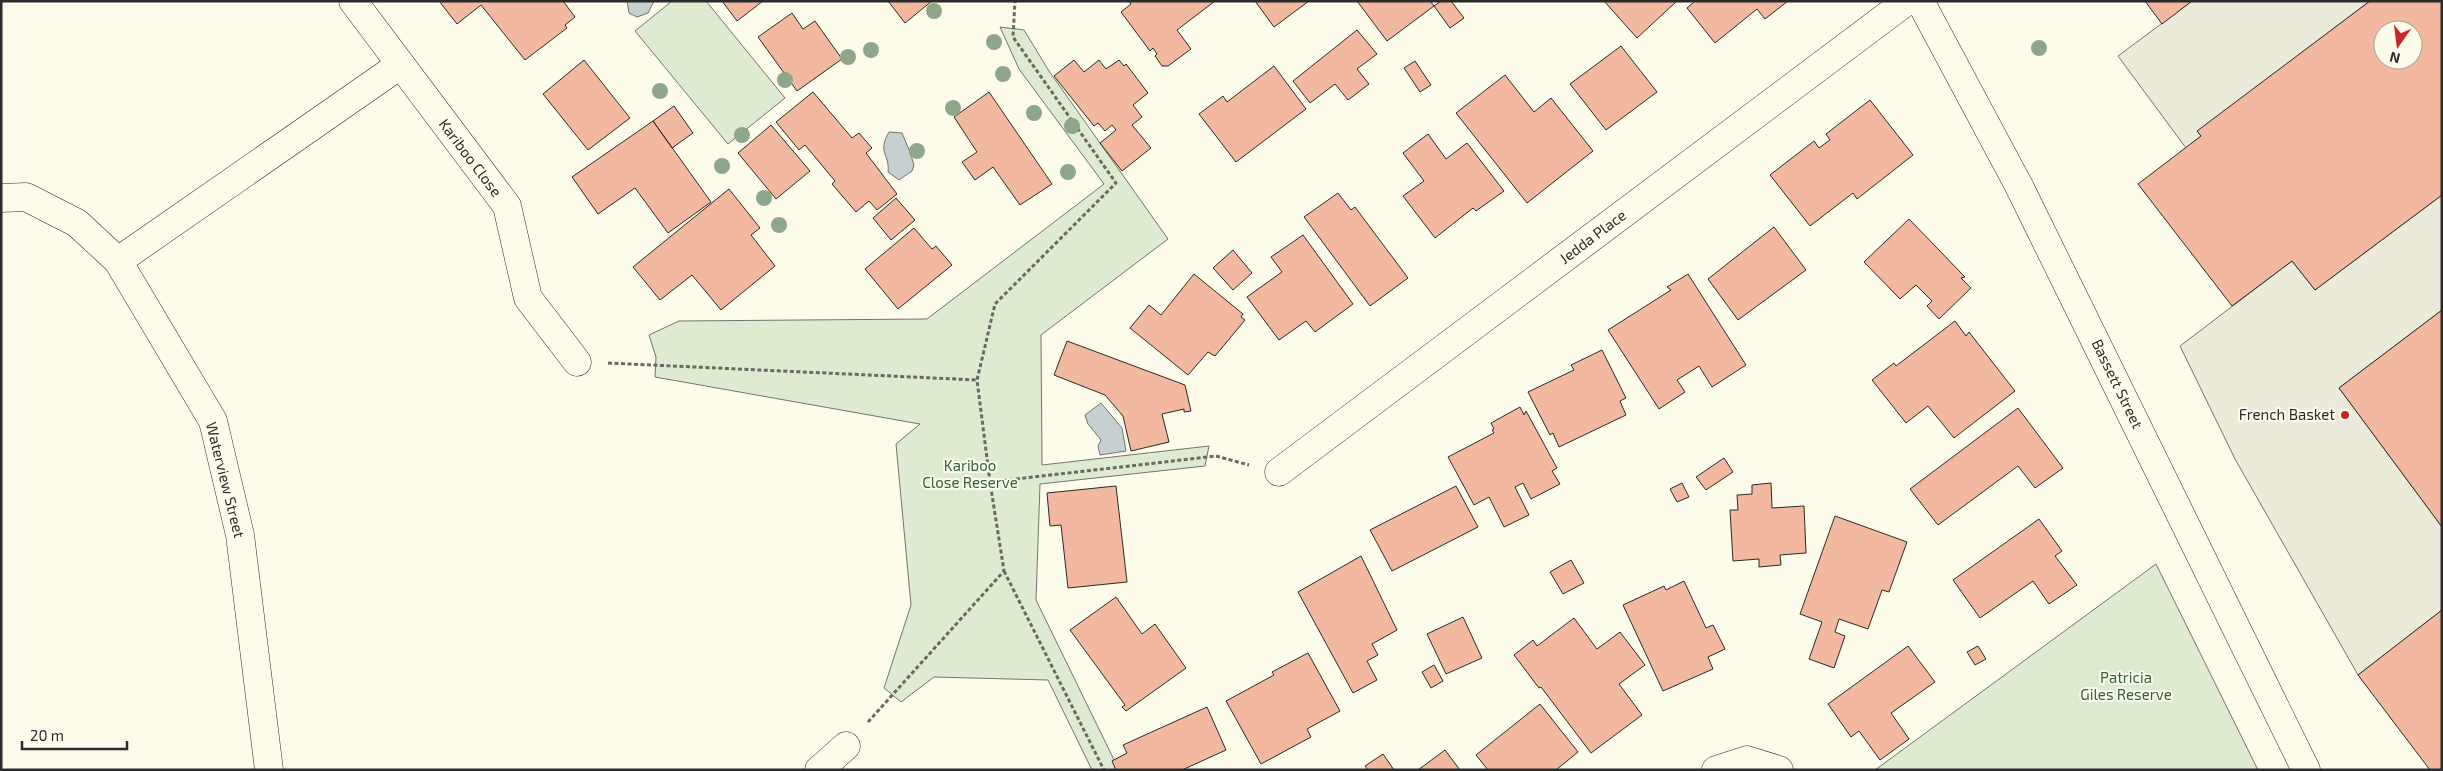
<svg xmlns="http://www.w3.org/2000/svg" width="2443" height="771" viewBox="0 0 2443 771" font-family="'Exo 2',sans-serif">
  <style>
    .green { fill: #deebd1; stroke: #74746e }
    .parking { fill: #eceadb; stroke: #74746e }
    .water { fill: #c7d0d0; stroke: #74746e }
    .building { fill: #f2b8a0; stroke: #2b2b2b; fill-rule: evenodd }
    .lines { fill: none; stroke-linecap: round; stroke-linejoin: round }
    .minor-casing { stroke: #2b2b2b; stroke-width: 29 }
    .path { stroke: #6a6964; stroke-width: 3; stroke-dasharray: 4 2.5; stroke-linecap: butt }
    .minor { stroke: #fdfbea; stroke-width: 28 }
    .tree { fill: #8ea78a }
    .poi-dot { fill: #c62828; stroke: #fdfbea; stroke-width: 2 }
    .labels { text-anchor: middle; stroke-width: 4; stroke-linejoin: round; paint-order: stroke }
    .street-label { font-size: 15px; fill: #2b2b2b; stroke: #fdfbea }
    .poi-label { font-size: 15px; fill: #2b2b2b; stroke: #fdfbea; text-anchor: end }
    .park-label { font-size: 15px; fill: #34623c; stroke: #fdfbea }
  </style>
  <rect width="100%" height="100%" fill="#fdfbea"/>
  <!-- green -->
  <path class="green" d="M672,1H706L785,98L728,144L635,31Z
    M1000,27L1024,30L1049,71L1168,239L1041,335L1042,465L1209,446L1205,466L1040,484L1036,600L1119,770H1092L1048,680L934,677L901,702L884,688L911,605L896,444L920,424L655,377L656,357L649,335L679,321L927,319L1104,184L1019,69Z
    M2156,564L2258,770H1875Z"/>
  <!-- parking -->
  <path class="parking" d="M2192,1H2370L2198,131L2201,136L2186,148L2118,56Z
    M2442,195V310L2339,388L2442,527V610L2358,675L2235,459L2180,346L2292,261L2315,290Z"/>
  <!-- water -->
  <path class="water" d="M627,1H654L648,13L637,17L629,13Z
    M889,132L902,133L910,152L914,165L912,171L899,180L888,172C890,154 877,153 889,132Z
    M1101,403L1122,428L1126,451L1100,455L1098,446L1101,440L1088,424L1085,415Z"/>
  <!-- building -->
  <path class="building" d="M439,1H563L575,17L565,25L567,28L525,60L481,5L457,24Z
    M722,1H763L737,21Z
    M888,1H932L905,23Z
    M1129,1H1215L1177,30L1191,49L1168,66H1162L1155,56L1157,54L1153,48L1150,51L1121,12L1131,4Z
    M1255,1H1309L1274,27Z
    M1357,1H1430L1434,6L1387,41Z
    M1441,1H1451L1464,18L1450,28L1434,6Z
    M1604,1H1677L1637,38Z
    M1695,1H1788L1765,19L1757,9L1715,43L1687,8Z
    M2145,1H2192L2162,24Z
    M2370,1H2442V195L2315,290L2292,261L2232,306L2138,184L2201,136L2197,131ZM2383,30H2413V60H2383Z
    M792,13L803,29L815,21L842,59L797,91L758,37Z
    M1357,30L1377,54L1357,69L1369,84L1348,100L1335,84L1310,103L1293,81Z
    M1621,46L1657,92L1606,130L1570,84Z
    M584,60L630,118L588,150L543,94Z
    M1074,60L1084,72L1099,60L1106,69L1119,60L1124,66L1126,64L1148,93L1133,105L1142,117L1132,125L1151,148L1122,171L1100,143L1116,130L1112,125L1105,131L1098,123L1094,126L1054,76Z
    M1415,61L1431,85L1420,92L1404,68Z
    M1274,66L1306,109L1236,162L1199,114L1223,96L1227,102Z
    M1505,75L1534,112L1551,98L1593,151L1527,203L1456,113Z
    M813,92L852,138L859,133L872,148L866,153L897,194L877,210L869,201L856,212L832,184L835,181L805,145L799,150L776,122Z
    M989,92L1052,184L1020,205L993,167L975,180L962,162L977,152L954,117Z
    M1870,100L1913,155L1857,199L1853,193L1810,226L1770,175L1814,141L1819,148L1830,140L1826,134Z
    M674,106L693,133L672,148L653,121Z
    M653,121L711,202L668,233L635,188L598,214L572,177Z
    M771,125L810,171L776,199L738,153Z
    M1428,134L1446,159L1467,143L1504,191L1476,211L1473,208L1435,238L1403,196L1424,181L1403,153Z
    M729,189L760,228L751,235L775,266L721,310L692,275L660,300L633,267Z
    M1338,193L1351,210L1355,207L1408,278L1370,306L1304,217Z
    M896,198L915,220L891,240L873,218Z
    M1909,219L1965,277L1961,278L1971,288L1939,319L1927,306L1932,301L1916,285L1900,299L1864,262Z
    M1774,227L1806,270L1738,320L1708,279Z
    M914,228L932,249L936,246L952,265L898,309L865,269Z
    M1303,235L1353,304L1315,332L1306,321L1279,340L1247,297L1282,272L1271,257Z
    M1233,250L1252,273L1233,290L1213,268Z
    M1194,274L1243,314L1241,317L1245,320L1215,356L1208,352L1188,375L1130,328L1149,305L1161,315Z
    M1688,274L1746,365L1712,387L1699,366L1677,380L1685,392L1659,409L1608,330L1671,290L1667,287Z
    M2442,310V527L2339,388Z
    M1955,321L1966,336L1969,332L2015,391L1954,438L1928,406L1906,423L1872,380L1894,363L1896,366Z
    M1067,341L1185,385L1191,411L1184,412V409L1162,414L1169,442L1131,451L1123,416L1105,395L1054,375Z
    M1602,350L1626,398L1620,401L1626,415L1559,447L1553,433L1550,435L1528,392L1574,370L1571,365Z
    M1520,407L1524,415L1526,411L1557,468L1552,471L1560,484L1531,499L1523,483L1515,487L1529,515L1504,527L1489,497L1474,505L1448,457L1494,433L1492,430L1494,429L1491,423Z
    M2018,408L2063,468L2035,488L2018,466L1938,525L1910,489Z
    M1724,458L1733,472L1706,490L1696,477Z
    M1682,483L1689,497L1677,502L1670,489Z
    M1771,483L1772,508L1804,506L1806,553L1780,555L1781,565L1759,567V559L1733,561L1730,510H1738L1737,495L1752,494V485Z
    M1116,486L1127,582L1068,588L1061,525L1050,526L1047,493Z
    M1456,486L1478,527L1392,571L1370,530Z
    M1835,516L1907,542L1889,592L1882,590L1868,629L1839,619L1835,632L1845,636L1834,668L1809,659L1822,622L1800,614Z
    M2039,519L2062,551L2055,556L2077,585L2049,604L2033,581L1980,618L1953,580Z
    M1361,556L1397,630L1372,644L1378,655L1367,661L1377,680L1353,693L1298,592Z
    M1571,560L1584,583L1563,594L1550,572Z
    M1684,581L1706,628L1713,625L1725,649L1708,657L1713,669L1663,691L1623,605L1664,586L1666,590Z
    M1116,597L1142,634L1155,624L1186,668L1126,711L1122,707L1125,705L1070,630Z
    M2442,610V770H2430L2358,675Z
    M1463,617L1482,658L1446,674L1427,634Z
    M1574,618L1597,649L1620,632L1645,665L1619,684L1642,715L1591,753L1541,687L1539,688L1514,655L1533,640L1537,646Z
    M1908,646L1935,682L1891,713L1909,739L1880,760L1859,731L1851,737L1828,704Z
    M1978,646L1986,659L1975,665L1967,652Z
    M1308,653L1340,711L1307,729L1311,737L1261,764L1226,701L1274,675L1272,672Z
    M1434,665L1443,681L1431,688L1422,672Z
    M1540,704L1578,752L1556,770H1488L1476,755Z
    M1207,707L1226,750L1182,770H1116L1112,761L1127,753L1123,745Z
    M1445,750L1460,770H1418Z
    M1383,754L1394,770H1368L1365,766Z"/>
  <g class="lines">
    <!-- minor casing -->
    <g class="minor-casing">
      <path id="minor" d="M353,1L507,206L528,298L577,362
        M1920,1L2019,186L2306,770
        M1,198L26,197L77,223L118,261L213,421L240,535L269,770
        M118,261L400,65
        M1279,472L1907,1
        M819,770L846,746
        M1716,770L1747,760L1779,770"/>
    </g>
    <!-- path -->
    <path class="path" d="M608,363L977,380
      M990,482L1216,456L1249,465
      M1004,571L1104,770
      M868,722L1004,571L990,482L977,380L995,304L1116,183L1013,37L1015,1"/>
    <!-- minor -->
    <use href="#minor" class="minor"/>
  </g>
  <!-- trees -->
  <g class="tree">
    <circle cx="934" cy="11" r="8"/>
    <circle cx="994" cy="42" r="8"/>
    <circle cx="2039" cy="48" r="8"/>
    <circle cx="871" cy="50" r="8"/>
    <circle cx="848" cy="57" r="8"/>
    <circle cx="1003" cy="74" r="8"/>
    <circle cx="785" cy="80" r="8"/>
    <circle cx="660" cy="91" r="8"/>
    <circle cx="953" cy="108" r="8"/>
    <circle cx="1034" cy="113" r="8"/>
    <circle cx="1072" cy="126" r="8"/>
    <circle cx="742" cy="135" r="8"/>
    <circle cx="917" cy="151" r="8"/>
    <circle cx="722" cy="166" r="8"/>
    <circle cx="1068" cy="172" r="8"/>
    <circle cx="764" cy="198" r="8"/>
    <circle cx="779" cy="225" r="8"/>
  </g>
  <!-- markers -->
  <circle class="poi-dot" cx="2345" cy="415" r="5"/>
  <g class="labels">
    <!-- street labels -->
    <g class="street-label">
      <text transform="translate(470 158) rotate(53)" y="5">Kariboo Close</text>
      <text transform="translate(1593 237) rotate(-37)" y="5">Jedda Place</text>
      <text transform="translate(2117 384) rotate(64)" y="5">Bassett Street</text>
      <text transform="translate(225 480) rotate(76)" y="5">Waterview Street</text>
    </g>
    <!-- poi labels -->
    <g class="poi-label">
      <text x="2335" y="420">French Basket</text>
    </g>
    <!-- park labels -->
    <g class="park-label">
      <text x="970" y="471">Kariboo<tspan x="970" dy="17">Close Reserve</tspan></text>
      <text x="2126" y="683">Patricia<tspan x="2126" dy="17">Giles Reserve</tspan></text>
    </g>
  </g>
  <!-- border -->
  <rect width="2443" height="771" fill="none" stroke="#2b2b2b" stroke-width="5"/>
  <!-- north arrow -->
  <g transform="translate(2398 45) rotate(194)"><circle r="24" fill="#fdfbea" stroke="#a9a89e"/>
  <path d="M0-4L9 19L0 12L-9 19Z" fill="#c62828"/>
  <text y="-8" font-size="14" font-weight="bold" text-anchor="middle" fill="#2b2b2b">N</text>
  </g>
  <!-- scale -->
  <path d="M22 741v8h105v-8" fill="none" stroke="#2b2b2b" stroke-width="2.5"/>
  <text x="30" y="741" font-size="15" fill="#2b2b2b" stroke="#fdfbea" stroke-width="4" paint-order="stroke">20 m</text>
</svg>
